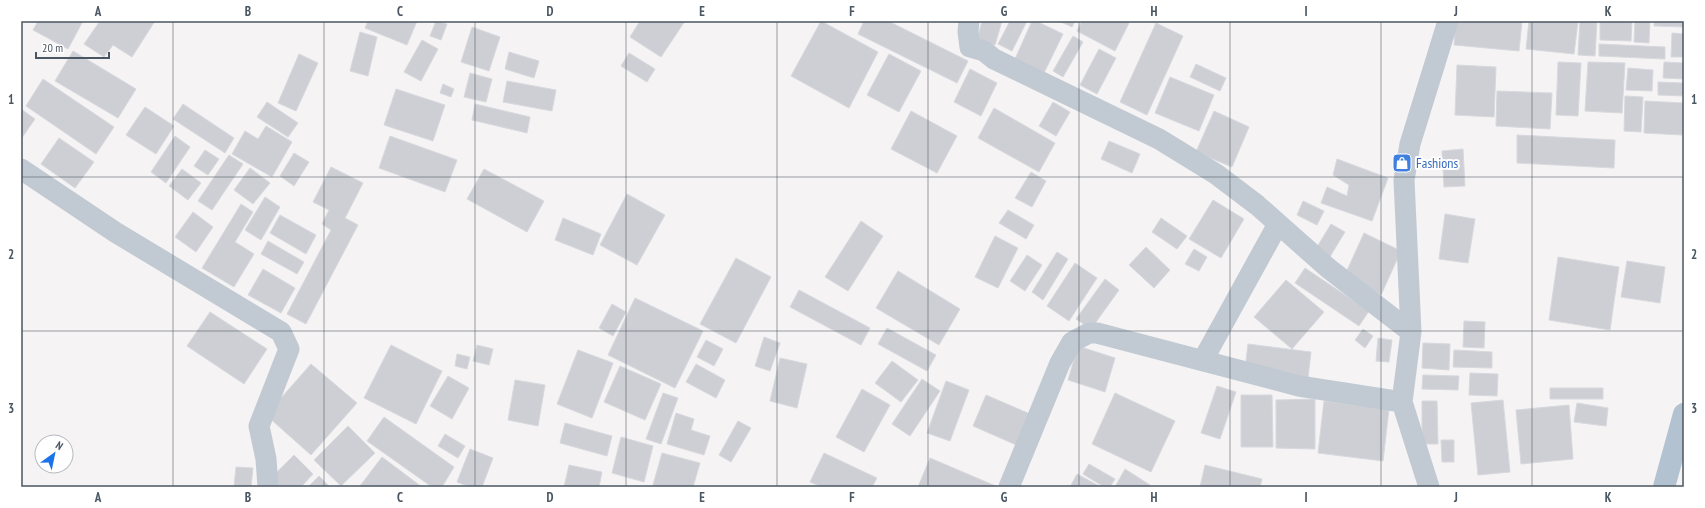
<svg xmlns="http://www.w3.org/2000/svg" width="1705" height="508" viewBox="0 0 1705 508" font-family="'PT Sans Narrow',sans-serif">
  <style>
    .building { fill: #cdcfd5; stroke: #d7d9de }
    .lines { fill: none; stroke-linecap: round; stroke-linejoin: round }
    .minor { stroke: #c1cad2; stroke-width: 21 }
    .primary { stroke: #b3c2d1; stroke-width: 22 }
    .grid { fill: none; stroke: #4a5661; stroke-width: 1; stroke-opacity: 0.55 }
    .labels { text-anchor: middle; stroke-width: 4; stroke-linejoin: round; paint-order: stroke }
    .shop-label { font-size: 14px; fill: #366cbe; stroke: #fff; text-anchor: start }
    .neatline { fill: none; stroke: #4a5661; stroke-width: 1.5 }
    .grid-label { font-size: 13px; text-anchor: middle; font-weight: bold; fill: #4a5661 }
  </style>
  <rect width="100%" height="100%" fill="#f5f3f3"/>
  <!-- building -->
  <path class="building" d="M38,21H83L68,49L33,30Z
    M100,21H155L132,57L113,45L104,57L84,44Z
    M368,21H417L407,45L365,28Z
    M436,21L447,24L441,40L430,36Z
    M640,21H685L661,57L630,37Z
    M821,21L878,52L849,108L791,76Z
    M864,21H888L968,61L957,83L858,34Z
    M982,21H1002L995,45L977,40Z
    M1010,21H1027L1012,51L998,44Z
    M1032,21H1036L1063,34L1044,73L1015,59Z
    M1059,21H1075L1072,27Z
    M1082,21H1126L1129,23L1115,51L1077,31Z
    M1456,21H1522L1519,51L1454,45Z
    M1529,21H1578L1574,54L1526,49Z
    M1580,21H1597L1595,56L1578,55Z
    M1600,21H1632L1631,41L1600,40Z
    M1635,21H1650L1649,43L1634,42Z
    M1654,21H1684V27L1654,26Z
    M1156,23L1183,36L1147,115L1120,102Z
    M472,27L500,37L489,71L461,62Z
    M360,32L377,37L368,76L350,71Z
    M1672,33L1684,34V57H1671Z
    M1073,36L1083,42L1063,77L1053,71Z
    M422,40L438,49L421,81L404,72Z
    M1599,44L1665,47V59L1599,56Z
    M1099,49L1116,58L1097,94L1080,85Z
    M73,51L136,89L118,118L55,81Z
    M509,52L539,61L534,78L505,69Z
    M629,53L655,69L647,82L621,66Z
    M299,54L318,63L296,111L278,103Z
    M889,54L921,71L899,112L867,95Z
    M1558,62L1581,63L1578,116L1556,115Z
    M1588,62L1625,63L1622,113L1585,111Z
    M1664,62L1684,63V79L1663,78Z
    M1196,64L1226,78L1220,91L1190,77Z
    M1457,65L1496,67L1494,117L1455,115Z
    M1628,68L1653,70L1652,91L1626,90Z
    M970,69L997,83L981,116L954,102Z
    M470,73L492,79L486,102L464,97Z
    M1170,77L1214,95L1199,131L1155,113Z
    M43,79L114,127L96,154L26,106Z
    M507,81L556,90L552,111L503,102Z
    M1658,82L1684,83V96L1658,95Z
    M443,84L454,89L451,97L440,93Z
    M396,89L445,105L433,141L384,125Z
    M1497,91L1552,93L1550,129L1496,126Z
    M1625,96L1643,97L1641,132L1624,131Z
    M1645,101L1684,103L1682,135L1644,133Z
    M267,102L298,123L288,137L257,117Z
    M1053,102L1070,112L1056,136L1039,126Z
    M183,104L234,138L225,153L173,119Z
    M475,104L530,117L527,133L472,120Z
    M145,107L174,126L156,154L126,135Z
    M994,108L1055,143L1039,172L978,138Z
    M21,109L35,119L21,139Z
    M911,111L957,136L937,173L891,149Z
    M1214,111L1249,127L1232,167L1196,152Z
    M266,126L292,142L272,177L232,154L245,131L258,139Z
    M1517,135L1615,140L1614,168L1517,163Z
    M175,136L190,147L166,183L151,172Z
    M390,136L457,160L445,192L379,168Z
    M59,138L94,162L75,188L41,164Z
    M1109,141L1140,154L1132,173L1101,159Z
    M1463,149L1465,186L1444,187L1442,151Z
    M205,150L219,159L208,175L194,166Z
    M294,153L309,162L294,186L280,176Z
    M229,155L243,164L212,210L198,201Z
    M1337,159L1388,178L1372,221L1321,203L1327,187L1347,196L1349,185L1333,175Z
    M331,167L363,183L345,218L358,225L306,324L287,314L331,230L322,224L329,210L313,202Z
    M250,168L270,183L253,204L234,190Z
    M182,169L201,183L188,200L169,186Z
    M484,169L544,201L527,232L467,199Z
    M1031,172L1046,181L1032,207L1015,198Z
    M627,194L665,215L637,265L600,245Z
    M265,197L280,207L261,240L245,230Z
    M1213,200L1244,219L1221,258L1189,239Z
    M1303,201L1324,211L1317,225L1297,215Z
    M241,204L253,212L235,242L254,254L234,287L202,268Z
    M1008,210L1034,225L1026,239L999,223Z
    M193,212L213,227L196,252L175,237Z
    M1445,214L1475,219L1468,263L1439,259Z
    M280,215L316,235L306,254L270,233Z
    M563,218L601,234L593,255L555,240Z
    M1161,218L1187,236L1177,249L1152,232Z
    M861,221L883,236L848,291L825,277Z
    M1331,224L1345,232L1328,260L1314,252Z
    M1364,233L1401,251L1381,295L1344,277Z
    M995,236L1018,248L998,288L975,277Z
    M268,241L304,262L297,274L261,254Z
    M1146,247L1170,270L1154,288L1129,265Z
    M1194,249L1207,257L1199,271L1185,264Z
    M1057,252L1068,259L1043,300L1032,292Z
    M1027,255L1042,265L1025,291L1010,281Z
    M1558,257L1619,267L1610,330L1549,320Z
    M736,258L771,277L736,343L700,324Z
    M1627,261L1665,267L1660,303L1621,297Z
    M1075,263L1097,278L1069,321L1047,306Z
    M1305,268L1369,311L1359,326L1295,283Z
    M263,269L295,288L281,313L248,295Z
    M898,271L960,309L939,345L876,308Z
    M1105,279L1119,290L1091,329L1076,319Z
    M1286,280L1324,312L1292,349L1254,317Z
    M799,290L870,328L861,345L790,307Z
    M635,298L703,331L675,388L608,355Z
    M612,304L626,312L613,336L599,328Z
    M210,312L267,349L244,384L187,346Z
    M1464,321L1485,322L1484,348L1463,347Z
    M887,328L936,355L927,371L878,344Z
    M1363,329L1373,336L1365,348L1355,340Z
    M764,337L780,343L770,371L755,366Z
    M1378,338L1392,340L1389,362L1376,361Z
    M706,340L723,349L714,366L697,357Z
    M1423,343L1450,344L1449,370L1422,368Z
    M1248,344L1311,352L1308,378L1245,369Z
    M391,345L442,371L416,424L364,398Z
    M477,345L493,349L489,365L473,361Z
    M1078,346L1115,358L1105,392L1068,380Z
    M578,350L613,363L592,418L557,404Z
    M1454,350L1492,352V368L1453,367Z
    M457,354L470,357L467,369L455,366Z
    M780,358L807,364L797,408L770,401Z
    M892,361L918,380L901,402L875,383Z
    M311,364L357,403L311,455L266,415Z
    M696,364L725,380L716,398L686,382Z
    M620,366L661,384L645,420L604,402Z
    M1470,373L1498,374L1497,396L1469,395Z
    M1423,375L1459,376L1458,390L1422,389Z
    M448,376L469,388L452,419L430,406Z
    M922,379L940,391L910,436L892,424Z
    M515,380L545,385L538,426L508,420Z
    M946,381L969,390L950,441L927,433Z
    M1217,386L1236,392L1220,439L1201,433Z
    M1550,388H1603V399H1550Z
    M862,389L890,405L864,452L836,437Z
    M663,393L678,398L661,444L646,439Z
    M1115,393L1175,421L1151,472L1092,444Z
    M986,395L1037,417L1023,448L973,426Z
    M1241,395H1272L1273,447H1241Z
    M1315,399V449L1276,448V400Z
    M1503,400L1510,472L1478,475L1471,403Z
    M1324,401L1389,409L1383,461L1318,453Z
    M1422,401H1437L1438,444H1422Z
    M1577,403L1608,408L1606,426L1574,422Z
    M1569,405L1573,459L1521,464L1516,410Z
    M676,413L694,419L691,430L710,436L704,455L667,444Z
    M384,417L454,467L442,487H432L367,441Z
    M738,421L751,428L731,462L719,455Z
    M565,423L612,436L607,456L560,443Z
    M348,426L375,453L341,486L314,460Z
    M445,434L465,446L458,458L438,446Z
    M621,437L653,446L644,482L612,473Z
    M1441,440H1454V462H1442Z
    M470,449L493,458L482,487H470L457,482Z
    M662,453L700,463L693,487H658L653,485Z
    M824,453L877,478L872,487H822L810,482Z
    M294,455L313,474L301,487H280L271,478Z
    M382,457L422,487L360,486Z
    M930,458L998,487H918Z
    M1089,464L1115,479L1110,487H1104L1083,474Z
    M569,465L602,472L599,487H564Z
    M1205,465L1262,479L1260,487H1200Z
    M236,467L253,468L251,487H234Z
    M1125,469L1150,485L1149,487H1115Z
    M1077,474L1101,487H1070Z
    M319,476L330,487H308Z"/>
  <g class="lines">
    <!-- minor -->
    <path class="minor" d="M969,21L968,32L970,47L984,51L994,59L1159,139L1216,174L1257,205L1328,268L1411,332
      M21,169L115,232L281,332L289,349L259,426L266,459L268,487
      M1203,360L1278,224
      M1009,487L1060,363L1072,342L1089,333H1097L1299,386L1402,402
      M1429,487L1402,402L1411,332L1404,180L1410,144L1448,21"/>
    <!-- primary -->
    <path class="primary" d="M1664,487L1684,414"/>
  </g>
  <!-- grid -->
  <path class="grid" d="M173,21V487M324,21V487M475,21V487M626,21V487M777,21V487M928,21V487M1079,21V487M1230,21V487M1381,21V487M1532,21V487M21,177H1684M21,331H1684"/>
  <!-- icons -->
  <defs>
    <g id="shop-square" transform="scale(1)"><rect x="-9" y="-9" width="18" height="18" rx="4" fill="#3f7fe0" stroke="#fff"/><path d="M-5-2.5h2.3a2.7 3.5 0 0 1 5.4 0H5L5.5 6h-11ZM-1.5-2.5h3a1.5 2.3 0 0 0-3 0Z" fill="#fff"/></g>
  </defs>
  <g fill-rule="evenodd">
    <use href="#shop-square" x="1402" y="163"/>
  </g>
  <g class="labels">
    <!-- shop labels -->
    <g class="shop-label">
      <text x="1416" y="168">Fashions</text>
    </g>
  </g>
  <!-- border -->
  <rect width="1705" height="508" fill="none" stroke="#ffffff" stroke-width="44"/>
  <!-- north arrow -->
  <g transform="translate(54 454) rotate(33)"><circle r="19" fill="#ffffff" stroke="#b7bbc0"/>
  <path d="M0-3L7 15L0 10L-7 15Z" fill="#1a73e8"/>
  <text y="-6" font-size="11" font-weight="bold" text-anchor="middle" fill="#4a5661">N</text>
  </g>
  <!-- scale -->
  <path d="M36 52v6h73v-6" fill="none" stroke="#4a5661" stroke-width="2"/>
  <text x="42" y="52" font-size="12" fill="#4a5661" stroke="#ffffff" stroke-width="3" paint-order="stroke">20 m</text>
  <rect x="22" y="22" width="1661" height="464" class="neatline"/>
  <g class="grid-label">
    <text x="98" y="16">A</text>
    <text x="248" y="16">B</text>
    <text x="400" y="16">C</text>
    <text x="550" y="16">D</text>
    <text x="702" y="16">E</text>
    <text x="852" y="16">F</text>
    <text x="1004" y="16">G</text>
    <text x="1154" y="16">H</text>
    <text x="1306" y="16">I</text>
    <text x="1456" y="16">J</text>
    <text x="1608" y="16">K</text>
    <text x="11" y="104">1</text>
    <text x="1694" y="104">1</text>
    <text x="11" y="259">2</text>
    <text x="1694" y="259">2</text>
    <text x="11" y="413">3</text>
    <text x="1694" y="413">3</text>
    <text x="98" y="502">A</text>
    <text x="248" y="502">B</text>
    <text x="400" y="502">C</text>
    <text x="550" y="502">D</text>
    <text x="702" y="502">E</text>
    <text x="852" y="502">F</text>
    <text x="1004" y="502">G</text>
    <text x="1154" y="502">H</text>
    <text x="1306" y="502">I</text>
    <text x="1456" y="502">J</text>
    <text x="1608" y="502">K</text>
  </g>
</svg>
